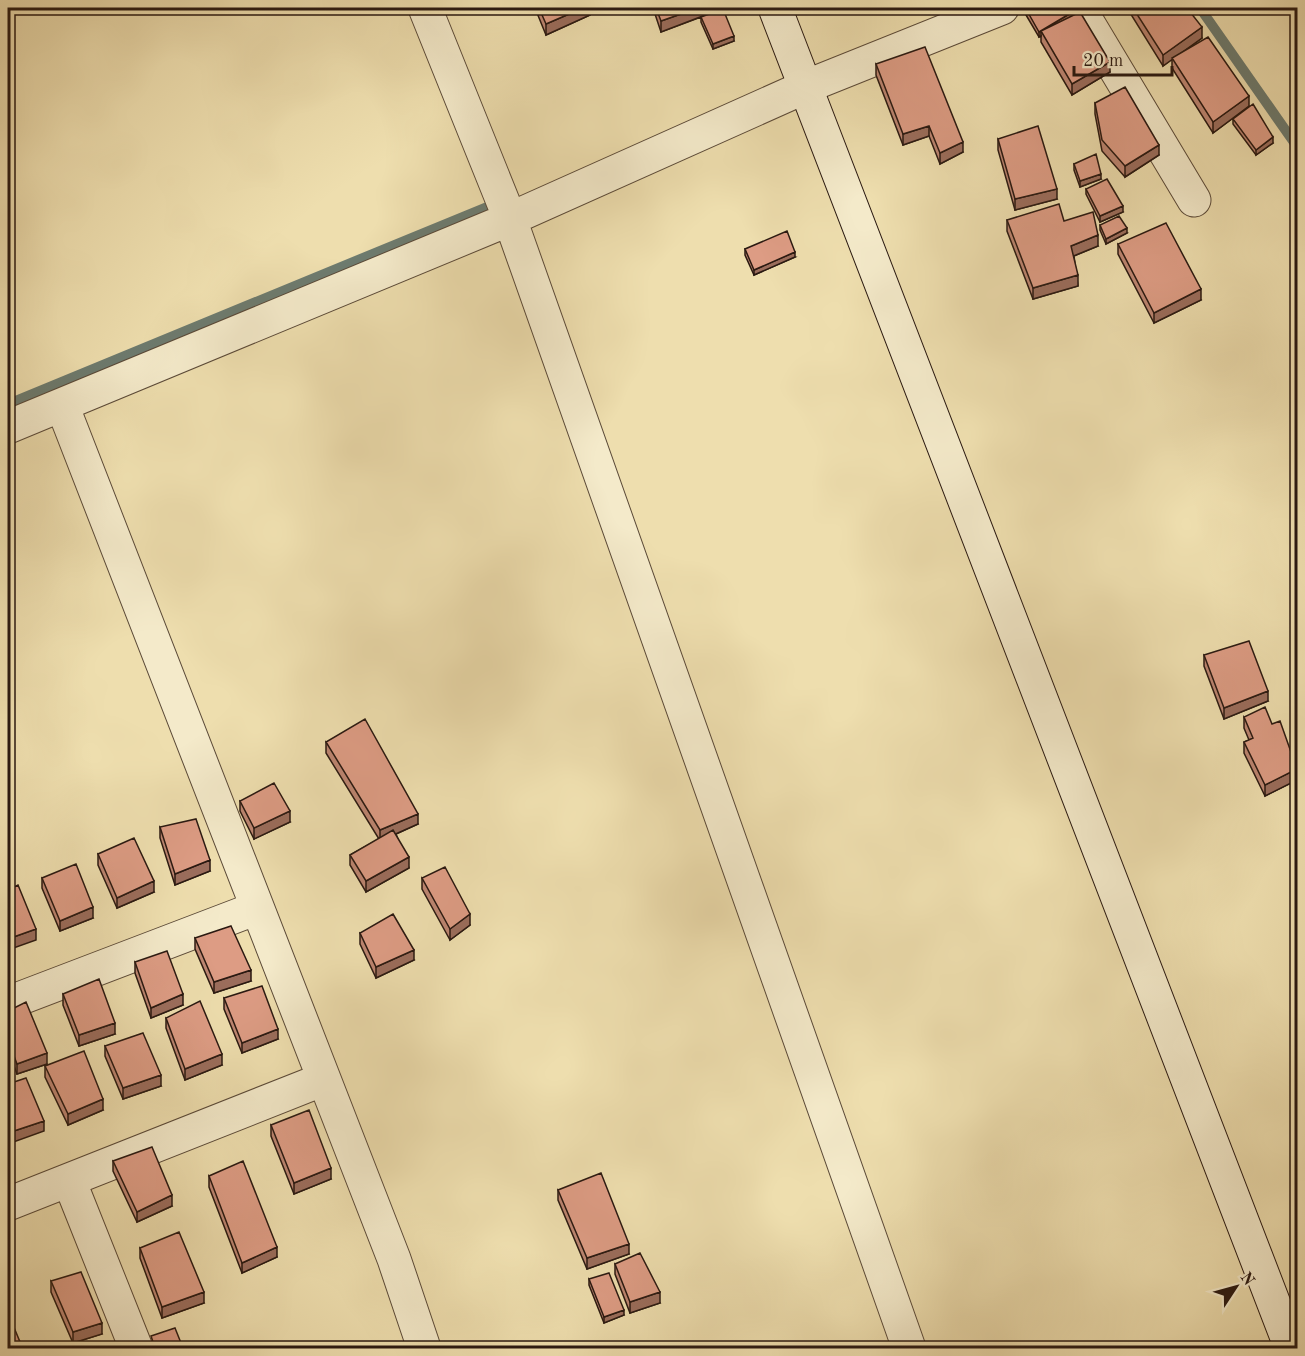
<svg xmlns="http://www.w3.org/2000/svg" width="1305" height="1356" viewBox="0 0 1305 1356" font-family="'Old Standard TT',serif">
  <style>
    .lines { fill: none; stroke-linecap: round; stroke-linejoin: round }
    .stream { stroke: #6d7b6f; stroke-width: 10 }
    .street-casing { stroke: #5b4a38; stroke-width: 35 }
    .secondary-casing { stroke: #2a1911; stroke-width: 35 }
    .street { stroke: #f4eaca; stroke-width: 33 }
    .secondary { stroke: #f4eaca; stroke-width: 33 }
    .wall { fill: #be8672; stroke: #2a1911; stroke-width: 1.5 }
    .shaded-wall { fill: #9b6d5c; stroke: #2a1911; stroke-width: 1.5 }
    .building { fill: #dd9c84; stroke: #2a1911; stroke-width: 1.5 }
  </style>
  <rect width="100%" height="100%" fill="#eedeae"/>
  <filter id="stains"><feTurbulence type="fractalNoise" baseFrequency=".00333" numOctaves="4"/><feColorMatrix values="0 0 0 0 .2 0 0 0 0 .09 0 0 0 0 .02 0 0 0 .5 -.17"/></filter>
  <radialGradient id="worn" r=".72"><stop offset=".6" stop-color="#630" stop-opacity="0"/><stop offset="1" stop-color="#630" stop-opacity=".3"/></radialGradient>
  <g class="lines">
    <!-- stream -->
    <path class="stream" d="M1200,8L1298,148
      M8,404L487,207"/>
    <!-- street casing -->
    <g class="street-casing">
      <path id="street" d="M425,8L510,219L909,1348
        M1079,8L1194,200
        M62,405L394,1259L424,1348
        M8,427L510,219L805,87L1002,8
        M8,1003L257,908
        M69,1180L136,1348
        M8,1204L324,1079"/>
    </g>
    <!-- secondary casing -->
    <g class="secondary-casing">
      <path id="secondary" d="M775,8L1291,1348"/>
    </g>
    <!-- street -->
    <use href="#street" class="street"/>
    <!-- secondary -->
    <use href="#secondary" class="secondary"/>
  </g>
  <!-- wall -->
  <path class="wall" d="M535,8H590V15L546,35Z
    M653,8H708V14L734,41L713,49L701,22V17L661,32Z
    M1127,8H1187L1202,38L1184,51L1249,106L1213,133L1172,68V59L1163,66Z
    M1026,9L1076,15L1110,72L1072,95L1041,42V36L1039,37L1026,15Z
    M876,64L963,152L940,164L929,136L903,145L876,75Z
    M1095,103L1159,155L1125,177L1102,151L1095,114Z
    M1233,119L1273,143L1256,155L1233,124Z
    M998,139L1057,199L1015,210L998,150Z
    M1074,164L1101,179L1080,187L1074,170Z
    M1086,189L1123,212L1100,222L1086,194Z
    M1007,220L1064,221L1098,246L1074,256L1078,286L1033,299L1007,231Z
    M1100,225L1127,233L1106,244L1100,230Z
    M1118,244L1201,300L1154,323L1118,254Z
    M745,249L795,257L754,275L745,255Z
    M1204,655L1268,701L1224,719L1204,666Z
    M1244,717L1297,780L1265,796L1244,753V742L1249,740L1244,728Z
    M326,742L418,824L396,834L409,868L366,892L350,865V855L379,839L326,753Z
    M240,801L290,822L254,839L240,811Z
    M160,827L210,871L175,885L160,838Z
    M98,854L154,892L117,908L98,865Z
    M42,878L93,918L60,931L42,888Z
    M422,878L470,925L450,940L422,889Z
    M360,933L414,960L376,978L360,944Z
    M195,938L251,981L214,993L195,949Z
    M135,962L183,1005L151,1018L135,973Z
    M63,994L115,1034L79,1046L63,1005Z
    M224,998L278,1039L242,1053L224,1009Z
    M8,1011L47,1064L17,1074L8,1050Z
    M166,1018L222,1065L185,1080L166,1028Z
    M105,1046L161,1086L123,1099L105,1056Z
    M45,1066L103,1110L68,1125L45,1077Z
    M1298,1089V1112L1297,1110Z
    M271,1125L331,1179L294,1194L271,1136Z
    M113,1161L172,1206L137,1222L113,1171Z
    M209,1176L277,1257L242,1273L209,1187Z
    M558,1190L629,1254L587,1269L558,1200Z
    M140,1248L204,1303L162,1318L140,1258Z
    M615,1264L660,1303L630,1313L615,1274Z
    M589,1279L624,1315L604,1323L589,1285Z
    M51,1281L102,1334L73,1343L51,1292Z"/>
  <!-- shaded-wall -->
  <path class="shaded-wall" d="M583,8H590V15L546,35V24Z
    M698,8H708V14L661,32V21Z
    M1076,10V15L1041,31V36L1039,37V32Z
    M1202,27V38L1163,66V55Z
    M734,36V41L713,49V44Z
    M1110,62V72L1072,95V84Z
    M1249,96V106L1213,133V122Z
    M929,126V136L903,145V134Z
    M1273,137V143L1256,155V150Z
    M963,142V152L940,164V153Z
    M1159,145V155L1125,177V166Z
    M1101,174V179L1080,187V181Z
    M1057,189V199L1015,210V199Z
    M1123,206V212L1100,222V216Z
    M1127,228V233L1106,244V239Z
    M1098,235V246L1071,257V246Z
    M795,252V257L754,275V270Z
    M1078,275V286L1033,299V288Z
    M1201,289V300L1154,323V313Z
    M1268,691V701L1224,719V708Z
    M1297,769V780L1265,796V785Z
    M290,811V822L254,839V828Z
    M418,814V824L380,841V830Z
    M409,857V868L366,892V881Z
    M210,860V871L175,885V874Z
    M154,881V892L117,908V898Z
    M93,907V918L60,931V921Z
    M470,914V925L450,940V929Z
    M36,929V940L8,950V939Z
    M414,950V960L376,978V967Z
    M251,970V981L214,993V982Z
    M183,994V1005L151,1018V1008Z
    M115,1023V1034L79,1046V1035Z
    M278,1029V1039L242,1053V1043Z
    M47,1053V1064L17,1074V1064Z
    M222,1054V1065L185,1080V1069Z
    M161,1075V1086L123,1099V1088Z
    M103,1099V1110L68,1125V1114Z
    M44,1121V1131L8,1144V1133Z
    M331,1168V1179L294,1194V1183Z
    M172,1195V1206L137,1222V1212Z
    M629,1244V1254L587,1269V1258Z
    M277,1247V1257L242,1273V1263Z
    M204,1292V1303L162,1318V1307Z
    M660,1292V1303L630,1313V1302Z
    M624,1310V1315L604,1323V1317Z
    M102,1323V1334L73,1343V1332Z
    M20,1342V1348H8Z"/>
  <!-- building -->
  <path class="building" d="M539,8H583L546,24Z
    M656,8H698L661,21Z
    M1029,8H1074L1076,10L1039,32L1026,9Z
    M1133,8H1187L1202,27L1163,55Z
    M723,9L734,36L713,44L701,17Z
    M1080,12L1110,62L1072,84L1041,31Z
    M1208,37L1249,96L1213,122L1172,58Z
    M925,47L963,142L940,153L929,126L903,134L876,64Z
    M1125,87L1159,145L1125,166L1102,140L1095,103Z
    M1253,104L1273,137L1256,150L1233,119Z
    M1038,126L1057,189L1015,199L998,139Z
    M1096,154L1101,174L1080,181L1074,164Z
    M1107,179L1123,206L1100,216L1086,189Z
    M1059,204L1064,221L1093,212L1098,235L1071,246L1078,275L1033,288L1007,220Z
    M1119,216L1127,228L1106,239L1100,225Z
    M1166,223L1201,289L1154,313L1118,244Z
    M787,231L795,252L754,270L745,249Z
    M1249,641L1268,691L1224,708L1204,655Z
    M1265,707L1272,724L1280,721L1297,769L1265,785L1244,742L1253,738L1244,717Z
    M365,719L418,814L380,830L326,742Z
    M274,783L290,811L254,828L240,801Z
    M196,819L210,860L175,874L160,827Z
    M393,830L409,857L366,881L350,855Z
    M134,838L154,881L117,898L98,854Z
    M76,864L93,907L60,921L42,878Z
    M445,867L470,914L450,929L422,878Z
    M18,885L36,929L8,939V890Z
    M393,914L414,950L376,967L360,933Z
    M231,926L251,970L214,982L195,938Z
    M167,951L183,994L151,1008L135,962Z
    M99,979L115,1023L79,1035L63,994Z
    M262,986L278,1029L242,1043L224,998Z
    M200,1001L222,1054L185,1069L166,1018Z
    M26,1002L47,1053L17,1064L8,1040V1011Z
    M143,1033L161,1075L123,1088L105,1046Z
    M84,1051L103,1099L68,1114L45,1066Z
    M26,1078L44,1121L8,1133V1084Z
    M309,1110L331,1168L294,1183L271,1125Z
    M152,1147L172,1195L137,1212L113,1161Z
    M243,1161L277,1247L242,1263L209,1176Z
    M601,1173L629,1244L587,1258L558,1190Z
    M179,1232L204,1292L162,1307L140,1248Z
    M640,1253L660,1292L630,1302L615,1264Z
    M81,1272L102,1323L73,1332L51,1281Z
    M609,1273L624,1310L604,1317L589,1279Z
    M8,1313L20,1342L8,1348Z
    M175,1328L183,1348H155L151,1336Z"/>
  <!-- margin -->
  <rect width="1305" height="1356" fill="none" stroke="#eedeae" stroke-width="30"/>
  <rect x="9" y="9" width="1287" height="1338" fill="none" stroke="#2a1911" stroke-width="3"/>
  <rect x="15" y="15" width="1275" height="1326" fill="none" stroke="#2a1911" stroke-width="1.5"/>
  <!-- north arrow -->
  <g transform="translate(1236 1287) rotate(54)" stroke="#f4eaca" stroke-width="4.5" paint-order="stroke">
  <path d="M0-4.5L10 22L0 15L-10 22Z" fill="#2a1911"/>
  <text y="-9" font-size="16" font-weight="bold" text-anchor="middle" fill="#2a1911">N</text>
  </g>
  <!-- scale -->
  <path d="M1074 66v9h98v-9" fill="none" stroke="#2a1911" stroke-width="3"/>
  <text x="1083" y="66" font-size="18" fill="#2a1911" stroke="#f4eaca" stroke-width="4.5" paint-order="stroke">20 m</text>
  <rect width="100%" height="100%" filter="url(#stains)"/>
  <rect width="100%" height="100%" fill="url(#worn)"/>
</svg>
